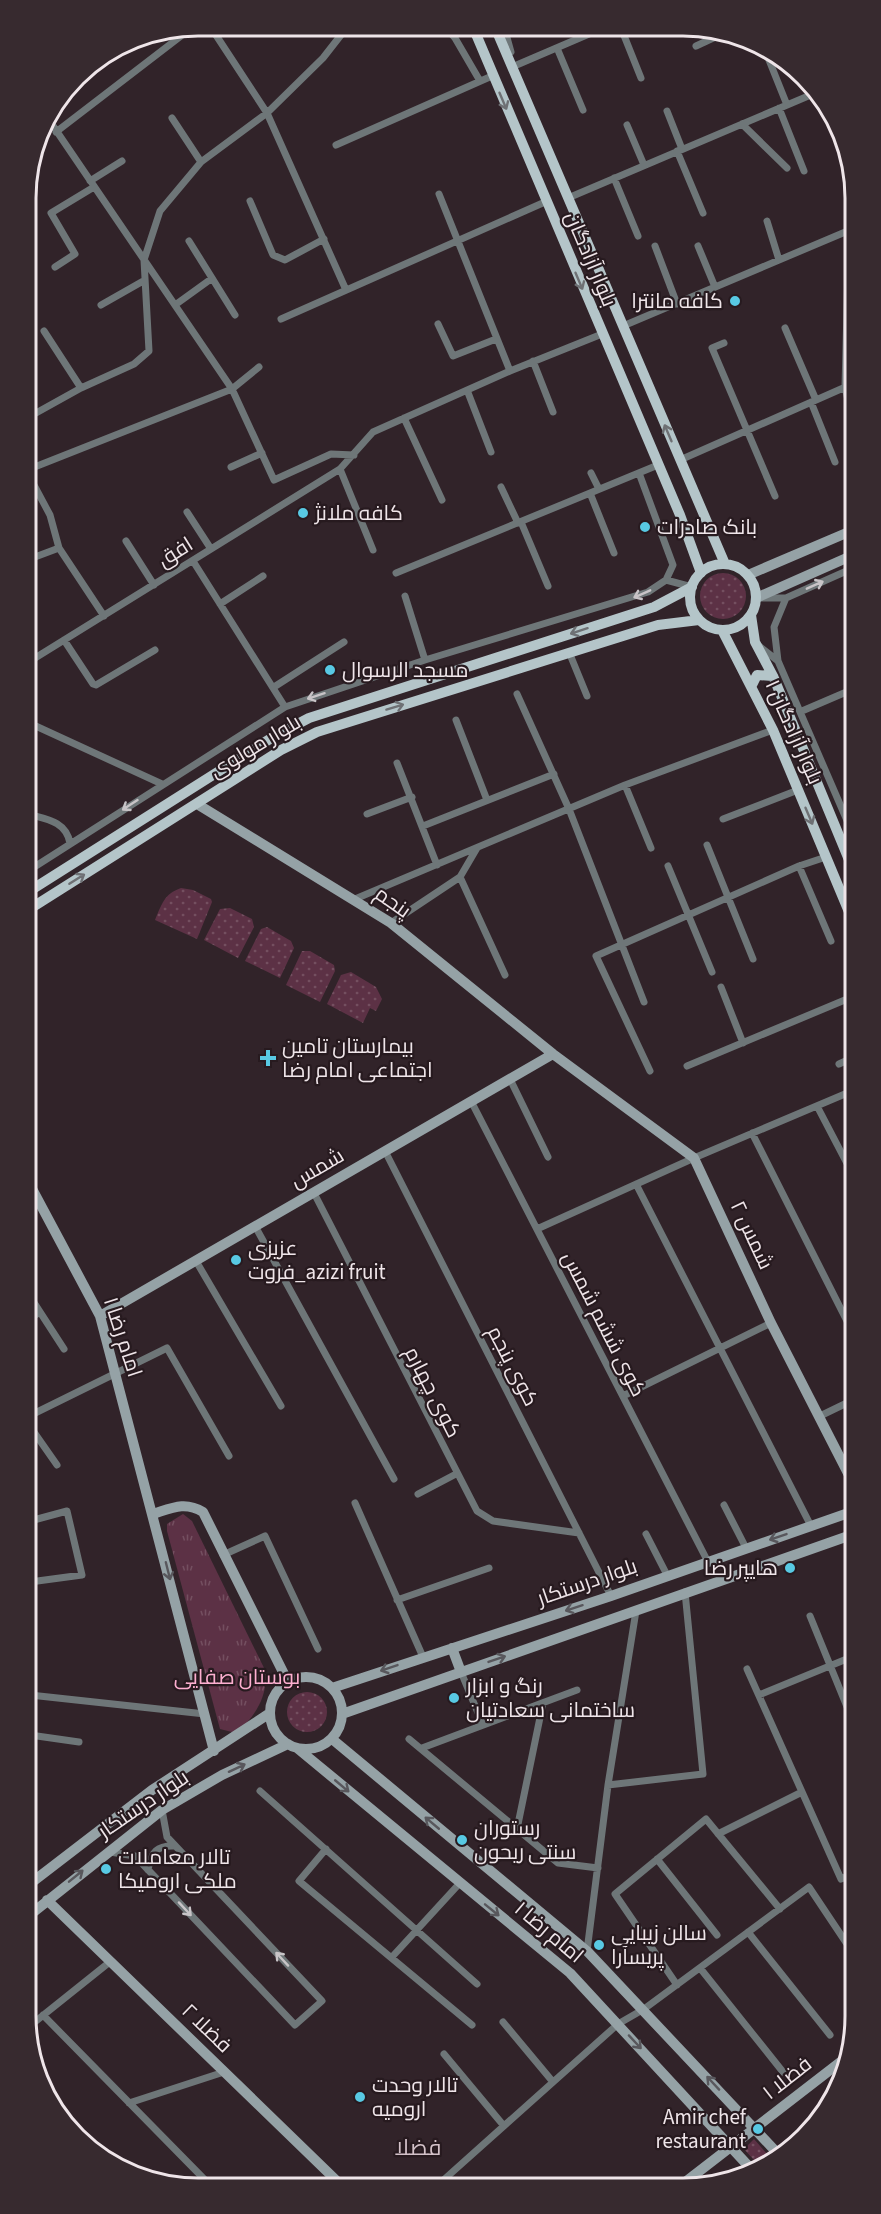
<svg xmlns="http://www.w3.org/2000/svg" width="881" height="2214" viewBox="0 0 881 2214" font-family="'Source Sans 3',Cairo,sans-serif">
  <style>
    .grass { fill: url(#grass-dots) }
    .park { fill: url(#park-tufts) }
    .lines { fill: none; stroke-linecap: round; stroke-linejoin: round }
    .street { stroke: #6e7678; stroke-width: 7 }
    .secondary { stroke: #95a2a6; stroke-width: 10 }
    .primary { stroke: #b4c5c9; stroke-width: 10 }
    .oneway { stroke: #6e7074 }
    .oneway2 { stroke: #c8c4c7 }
    .oneway3 { stroke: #58575c }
    .poi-dot { fill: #58c9e3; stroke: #271a1f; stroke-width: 2 }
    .labels { text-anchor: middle; stroke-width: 4.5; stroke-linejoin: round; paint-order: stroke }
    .street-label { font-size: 21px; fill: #efe5e9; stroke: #271a1f }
    .poi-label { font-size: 21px; fill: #efe5e9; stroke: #271a1f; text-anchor: start }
    .park-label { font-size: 21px; fill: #fdafd0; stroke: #271a1f }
    .neighbourhood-label { font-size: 22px; fill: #d3c1c8; stroke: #271a1f }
    .rim { fill: none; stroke: #efe5e9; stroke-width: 3 }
  </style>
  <defs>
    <pattern id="grass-dots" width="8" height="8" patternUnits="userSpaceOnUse" patternTransform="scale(1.5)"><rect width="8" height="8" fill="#5c3145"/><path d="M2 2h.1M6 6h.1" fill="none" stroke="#744f60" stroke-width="1.8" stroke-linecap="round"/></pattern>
    <pattern id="park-tufts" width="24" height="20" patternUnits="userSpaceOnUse" patternTransform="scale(1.5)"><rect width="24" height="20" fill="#5c3145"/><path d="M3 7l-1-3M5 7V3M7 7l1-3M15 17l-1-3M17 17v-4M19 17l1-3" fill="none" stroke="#744f60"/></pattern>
  </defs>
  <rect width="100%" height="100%" fill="#312329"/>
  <!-- grass -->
  <path class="grass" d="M700 596a23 23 0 1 1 46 0a23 23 0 1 1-46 0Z
    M181,888L193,890L211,899L212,902L197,939L155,920C162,904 164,894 181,888Z
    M230,908L252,919L254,927L238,958L204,940L220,909Z
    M267,927L291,941L294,948L280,978L245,961L261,929Z
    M302,951H310L334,965L335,971L320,1002L286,985Z
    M351,972L376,987L382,999L376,1011L370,1008L363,1023L327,1004L341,975Z
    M287 1712a20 20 0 1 1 40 0a20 20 0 1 1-40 0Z
    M754,2139L774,2162L761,2168L744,2149Z"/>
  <!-- park -->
  <path class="park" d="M183,1514L192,1521L265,1670C269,1695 255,1717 236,1733L220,1729L167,1531V1524Z"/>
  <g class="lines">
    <!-- street -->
    <path class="street" d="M210,26L267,113L346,290
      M445,27L455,38L480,81
      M504,27L511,52
      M621,28L641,78
      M696,46L724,33
      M557,48L583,110
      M769,60L787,105
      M512,67L603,28
      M779,108L804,171
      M667,111L682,149
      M47,117L232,389L274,480L331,454L354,455
      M172,118L201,162
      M742,124L787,168
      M627,125L644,165
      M56,132L194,26
      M336,145L492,76
      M846,147L848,153
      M677,151L703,213
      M614,178L638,236
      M90,181L122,161
      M439,194L510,371
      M568,198L813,94
      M250,201L273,255L285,260L324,239
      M767,221L779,260
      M849,230L845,387L850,409
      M189,241L235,315
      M655,246L677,304
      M698,246L715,287
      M55,267L75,254L51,213L94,187
      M26,297L27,299
      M101,305L145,280
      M175,305L211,279
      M281,319L545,202
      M438,324L453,356L496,339
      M623,326L850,230
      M785,328L816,400
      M44,331L81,388
      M724,343L712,348L775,496
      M533,361L553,412
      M467,390L491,452
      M811,402L835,462
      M27,418L81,388L134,364L149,351L144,260L160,211L201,162L267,113L323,58L348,26
      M404,418L442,500
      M680,460L850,385
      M231,467L262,453
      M340,469L373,550
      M27,470L232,389L259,367
      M27,472L50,515L59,548L104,616
      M591,473L599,489
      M501,487L518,523
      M590,493L614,553
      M187,512L211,549
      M521,522L548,586
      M126,541L154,585
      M27,560L59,548
      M193,561L285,707
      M851,569L786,598L774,627L778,661L852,832
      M396,573L658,465
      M666,580L692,587
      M405,596L425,660
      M759,598H786
      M220,604L263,576
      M64,640L93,684L96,685L155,650
      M759,646L778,661
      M569,652L587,696
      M851,652V657
      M27,663L340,469L373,432L510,371L602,334
      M274,687L344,642
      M517,694L569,809L644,1002
      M802,711L851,690
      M456,720L487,800
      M27,722L162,784
      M397,763L437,865
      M625,785L651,848
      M28,814C46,819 66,821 70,843
      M367,814L412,797
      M723,819L798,790
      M423,826L554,774
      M707,845L753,959
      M668,866L712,972
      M799,866L831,941
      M28,871L285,707L425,660L648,592L666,580L673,565L639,473
      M460,877L505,975
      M355,899L625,785L773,730
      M391,923L460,877L477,848
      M721,987L743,1043
      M839,1064L852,1058
      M687,1066L852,997
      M650,1071L596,956L799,866L826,857
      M510,1079L548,1157
      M471,1101L708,1562
      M817,1106L853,1175
      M752,1133L853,1333
      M385,1151L611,1596
      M636,1184L811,1526
      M314,1193L477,1511L493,1521L579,1533
      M255,1226L394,1479
      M537,1229L694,1158L852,1091
      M196,1261L281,1406
      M29,1295L64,1349
      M29,1319L40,1312
      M623,1396L771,1323
      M29,1416L167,1348L229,1456
      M820,1416L853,1400
      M29,1425L57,1465
      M418,1494L456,1474
      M355,1503L423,1657
      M724,1505L746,1548
      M30,1521L67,1511L82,1575L30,1582
      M646,1534L667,1575
      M223,1555L265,1536L318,1649
      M397,1600L489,1568
      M810,1616L854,1724
      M747,1669L841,1879L855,1873
      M461,1672L483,1725
      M30,1695L205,1714
      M759,1695L854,1656
      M30,1735L79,1742
      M409,1739L558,1863L598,1868
      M422,1748L577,1690
      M608,1785L703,1774L685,1592
      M260,1791L477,1984
      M517,1829L543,1703
      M718,1834L802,1792
      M326,1849L299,1881L472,2025
      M110,1852L135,1856L295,2025L322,2001L167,1837L162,1810
      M657,1859L717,1935
      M148,1870C151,1852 157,1845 175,1846
      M748,1932L830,2035
      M587,1951L608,1785L636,1611
      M392,1957L459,1884
      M700,1968L783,2072
      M677,1985L615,1894L706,1819L780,1909
      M43,2015L210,2185
      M503,2022L553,2082
      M31,2025L111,1961
      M444,2054L504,2126
      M129,2103L224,2072
      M804,2134L805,2135
      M439,2184L618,2024L644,2009L809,1887L855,1956"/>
    <!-- secondary -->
    <path class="secondary" d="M27,463V466
      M748,575L851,531
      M756,598L851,556
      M197,804L391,923L553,1054L694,1158L771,1323L854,1485
      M29,1183L100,1316L214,1751
      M100,1316L553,1054
      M153,1514C172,1508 185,1501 203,1512L288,1682
      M452,1648L461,1672
      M270 1713a36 36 0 1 1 72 0a36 36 0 1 1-72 0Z
      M332,1688L611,1596L854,1511
      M342,1714L854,1534
      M332,1739L587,1951L781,2157
      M297,1748L570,1973L753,2171
      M31,1883L152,1790L270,1713
      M47,1900L340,2184
      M31,1914L162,1810L222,1775L288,1744
      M684,2183L843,2060"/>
    <!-- primary -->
    <path class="primary" d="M473,27L680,515L701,573
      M495,27L725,564
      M690 597a33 33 0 1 1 66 0a33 33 0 1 1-66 0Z
      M751,615L755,642L773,676L852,867
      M722,630L773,730L852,919
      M752,685L757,675L773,676
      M28,892L273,737L309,718L654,607L692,587
      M28,910L281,750L317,732L658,625L699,620"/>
  </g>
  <!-- one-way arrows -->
  <defs><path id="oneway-shaft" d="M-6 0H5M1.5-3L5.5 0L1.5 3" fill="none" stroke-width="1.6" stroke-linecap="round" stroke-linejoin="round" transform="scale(1.5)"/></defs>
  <g class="oneway">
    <use href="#oneway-shaft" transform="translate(503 101) rotate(67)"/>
    <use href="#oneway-shaft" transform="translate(579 281) rotate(67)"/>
    <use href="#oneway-shaft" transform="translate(668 433) rotate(-113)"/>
    <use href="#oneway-shaft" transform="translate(579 631) rotate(162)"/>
    <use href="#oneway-shaft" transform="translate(395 707) rotate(-17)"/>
    <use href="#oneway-shaft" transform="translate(809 816) rotate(67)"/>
    <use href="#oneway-shaft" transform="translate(77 879) rotate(-32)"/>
  </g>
  <g class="oneway2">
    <use href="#oneway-shaft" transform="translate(815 585) rotate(-24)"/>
    <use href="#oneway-shaft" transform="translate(642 594) rotate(156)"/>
    <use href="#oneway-shaft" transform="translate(316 696) rotate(162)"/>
    <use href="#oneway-shaft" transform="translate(130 805) rotate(147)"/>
    <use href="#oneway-shaft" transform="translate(185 1909) rotate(47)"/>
    <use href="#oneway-shaft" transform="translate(282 1959) rotate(-133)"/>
  </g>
  <g class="oneway3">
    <use href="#oneway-shaft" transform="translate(778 1537) rotate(161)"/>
    <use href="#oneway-shaft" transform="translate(168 1571) rotate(76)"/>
    <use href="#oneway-shaft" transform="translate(574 1608) rotate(162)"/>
    <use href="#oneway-shaft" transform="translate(497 1659) rotate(-19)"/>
    <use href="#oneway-shaft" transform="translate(389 1668) rotate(161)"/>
    <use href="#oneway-shaft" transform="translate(237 1768) rotate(-25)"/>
    <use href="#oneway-shaft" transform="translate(342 1786) rotate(40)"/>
    <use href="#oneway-shaft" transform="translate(432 1823) rotate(-140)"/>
    <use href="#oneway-shaft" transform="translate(76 1876) rotate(-39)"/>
    <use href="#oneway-shaft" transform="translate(492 1910) rotate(39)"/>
    <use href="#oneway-shaft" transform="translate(635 2042) rotate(47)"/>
    <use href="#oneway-shaft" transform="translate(713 2083) rotate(-133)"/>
  </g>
  <!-- markers -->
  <g class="poi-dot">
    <circle cx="735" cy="301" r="6"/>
    <circle cx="303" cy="513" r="6"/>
    <circle cx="645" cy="527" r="6"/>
    <circle cx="330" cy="670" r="6"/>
    <path d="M265 1049h6v6h6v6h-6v6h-6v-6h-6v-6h6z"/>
    <circle cx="236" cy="1260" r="6"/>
    <circle cx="790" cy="1568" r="6"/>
    <circle cx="454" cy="1698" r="6"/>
    <circle cx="462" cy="1840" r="6"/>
    <circle cx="106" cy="1869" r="6"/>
    <circle cx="599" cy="1945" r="6"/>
    <circle cx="360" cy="2097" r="6"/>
    <circle cx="758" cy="2129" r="6"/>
  </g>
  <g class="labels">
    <!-- street labels -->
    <g class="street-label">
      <text transform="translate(591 259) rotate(67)" y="7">بلوار آزادگان</text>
      <text transform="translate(175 552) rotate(-32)" y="7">افق</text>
      <text transform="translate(794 732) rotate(66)" y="7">بلوار آزادگان ۱</text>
      <text transform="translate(255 746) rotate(-31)" y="7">بلوار مولوی</text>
      <text transform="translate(393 902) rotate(35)" y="7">پنجم</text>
      <text transform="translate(317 1168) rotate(-30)" y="7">شمس</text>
      <text transform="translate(752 1235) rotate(65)" y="7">شمس ۲</text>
      <text transform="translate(604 1324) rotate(63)" y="7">کوی ششم شمس</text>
      <text transform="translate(123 1337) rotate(72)" y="7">امام رضا ۱</text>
      <text transform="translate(513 1366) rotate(63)" y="7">کوی پنجم</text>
      <text transform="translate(433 1392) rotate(63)" y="7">کوی چهارم</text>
      <text transform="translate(587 1582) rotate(-19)" y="7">بلوار درستکار</text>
      <text transform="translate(143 1804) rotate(-34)" y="7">بلوار درستکار</text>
      <text transform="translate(549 1932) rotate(40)" y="7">امام رضا ۱</text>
      <text transform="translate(207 2028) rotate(44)" y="7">فضلا ۲</text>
      <text transform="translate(787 2078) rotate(-38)" y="7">فضلا ۱</text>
    </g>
    <!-- poi labels -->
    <g class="poi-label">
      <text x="723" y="308" text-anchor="end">کافه مانترا</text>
      <text x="315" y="520">کافه ملانژ</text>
      <text x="657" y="534">بانک صادرات</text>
      <text x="342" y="677">مسجد الرسوال</text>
      <text x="282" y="1053">بیمارستان تامین<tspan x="282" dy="24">اجتماعی امام رضا</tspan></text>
      <text x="248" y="1255">عزیزی<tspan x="248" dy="24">فروت_azizi fruit</tspan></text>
      <text x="778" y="1575" text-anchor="end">هایپر رضا</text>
      <text x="466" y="1693">رنگ و ابزار<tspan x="466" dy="24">ساختمانی سعادتیان</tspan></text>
      <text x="474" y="1835">رستوران<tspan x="474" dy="24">سنتی ریحون</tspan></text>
      <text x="118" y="1864">تالار معاملات<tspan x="118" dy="24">ملکی ارومیکا</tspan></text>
      <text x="611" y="1940">سالن زیبایی<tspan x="611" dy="24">پریسآرا</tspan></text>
      <text x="372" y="2092">تالار وحدت<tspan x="372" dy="24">ارومیه</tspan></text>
      <text x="746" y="2124" text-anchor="end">Amir chef<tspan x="746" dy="24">restaurant</tspan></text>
    </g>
    <!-- park labels -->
    <g class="park-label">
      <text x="237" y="1684">بوستان صفایی</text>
    </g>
    <!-- neighbourhood labels -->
    <g class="neighbourhood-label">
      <text x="418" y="2155">فضلا</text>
    </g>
  </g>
  <!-- crop -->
  <path d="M0 0H881V2214H0ZM198 36H683A162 162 0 0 1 845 198V2016A162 162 0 0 1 683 2178H198A162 162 0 0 1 36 2016V198A162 162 0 0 1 198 36Z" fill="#372a2f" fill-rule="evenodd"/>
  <path class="rim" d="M198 36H683A162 162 0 0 1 845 198V2016A162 162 0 0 1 683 2178H198A162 162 0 0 1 36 2016V198A162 162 0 0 1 198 36Z"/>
</svg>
